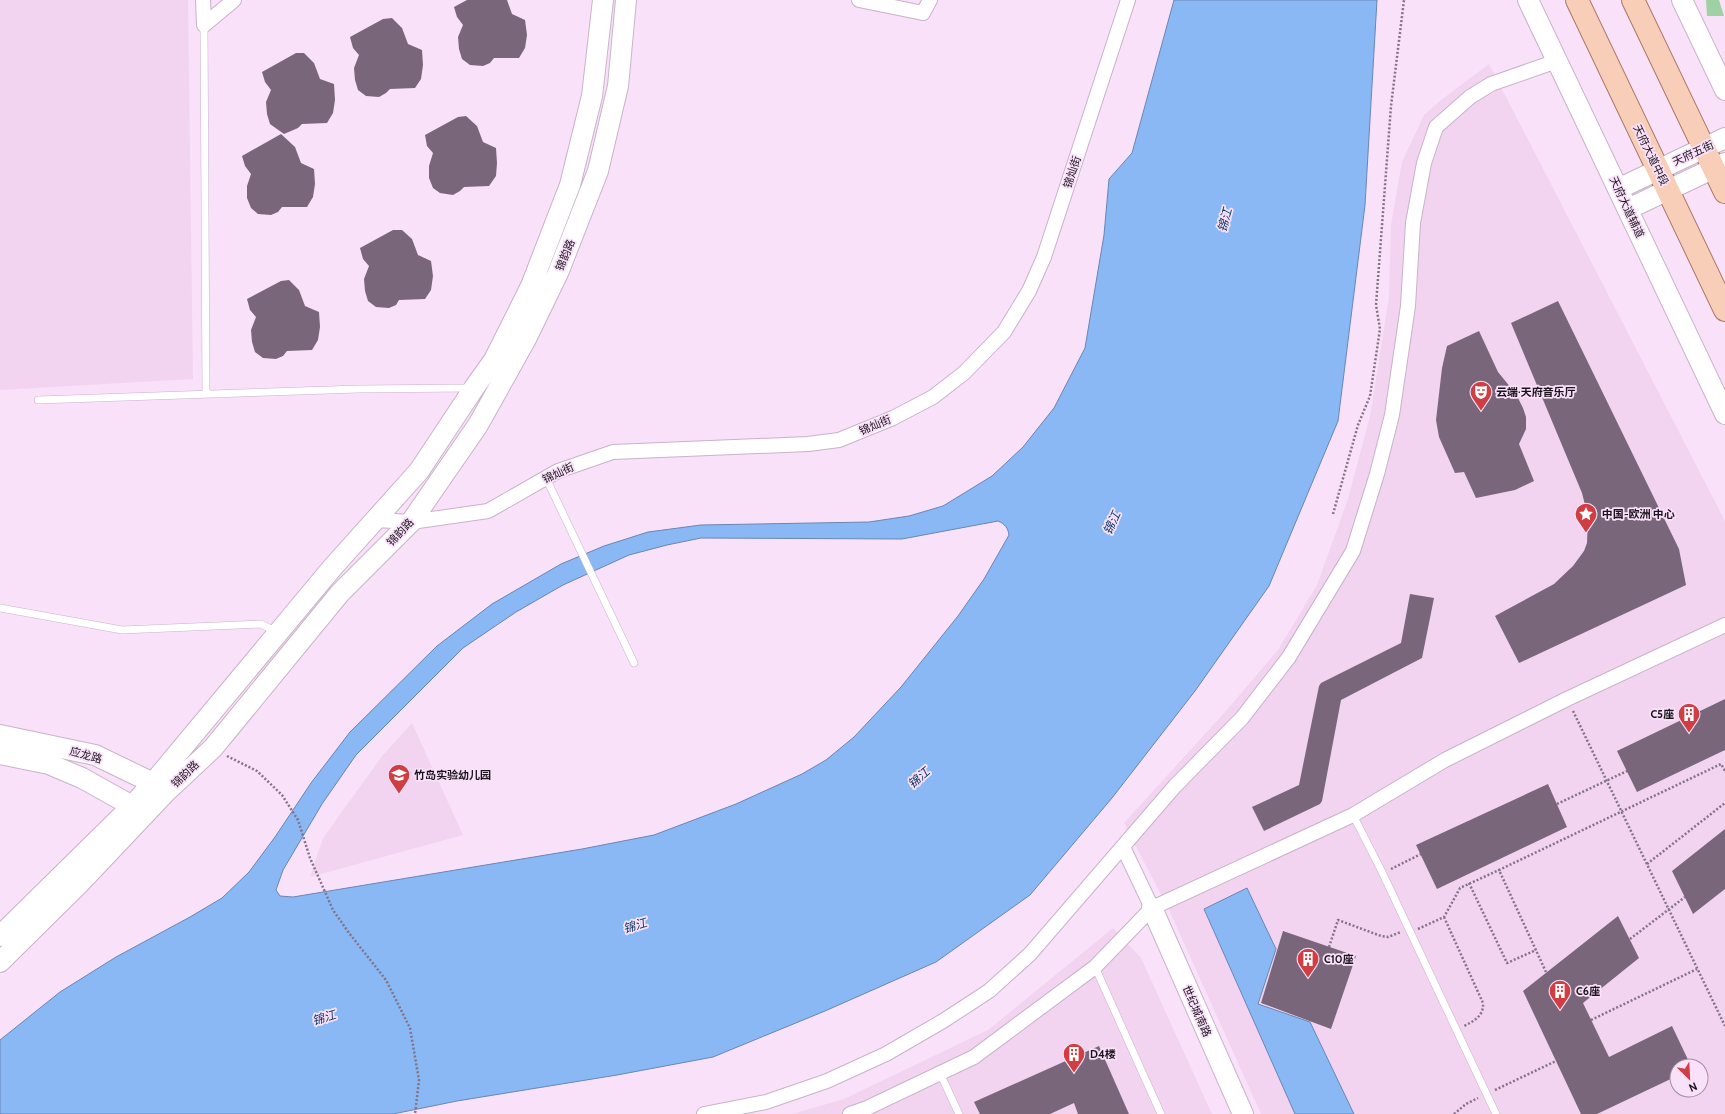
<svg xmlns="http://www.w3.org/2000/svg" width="1725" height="1114" viewBox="0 0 1725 1114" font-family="Cabin,'Noto Sans SC',sans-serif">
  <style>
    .built { fill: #f2d4f1; fill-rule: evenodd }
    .green { fill: #a0d1a4 }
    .water { fill: #89b8f5; stroke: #6886b4; fill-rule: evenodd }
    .building { fill: #7a667a }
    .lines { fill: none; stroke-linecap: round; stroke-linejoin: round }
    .lane-casing { stroke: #c9b3c9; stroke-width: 8 }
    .street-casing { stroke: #c9b3c9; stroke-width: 16 }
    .secondary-casing { stroke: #c9b3c9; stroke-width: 22 }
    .primary-casing { stroke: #a97862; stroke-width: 24 }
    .path { stroke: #837383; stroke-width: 2.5; stroke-dasharray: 2 2; stroke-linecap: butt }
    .lane { stroke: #fff; stroke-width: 7 }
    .street { stroke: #fff; stroke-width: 14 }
    .secondary { stroke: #fff; stroke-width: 20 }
    .primary { stroke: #f9ceb8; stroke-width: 22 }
    .path-bridge { stroke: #837383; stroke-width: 2.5; stroke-dasharray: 2 2; stroke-linecap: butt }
    .labels { text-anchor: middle; stroke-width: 3.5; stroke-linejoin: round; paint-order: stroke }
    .street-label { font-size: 11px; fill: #1b131b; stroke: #f9e1f9 }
    .poi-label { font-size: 11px; font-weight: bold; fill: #1b131b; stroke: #f9e1f9; text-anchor: start }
    .water-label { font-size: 12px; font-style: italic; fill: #0d3565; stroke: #f9e1f9 }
  </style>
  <rect width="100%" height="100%" fill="#f9e1f9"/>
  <!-- built -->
  <path class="built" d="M0,0H188L193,379L0,390Z
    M1489,64L1725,521V1114H1261L1170,912L1124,823L1225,712L1278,650L1317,585L1348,499L1370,416L1389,297L1391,225L1402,162L1424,115L1441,100ZM1677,1066H1701V1090H1677Z
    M412,723L463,835L310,877L323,838L383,755Z
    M1113,928L1141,958L1212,1114H792L844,1099L988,1030Z"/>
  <!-- green -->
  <path class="green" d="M1706,0H1719L1724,16H1707Z"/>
  <!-- water -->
  <path class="water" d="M1174,0H1377L1365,205L1338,421L1269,586L1195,691L1112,798L1030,895L936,962L825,1011L713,1057L617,1075L457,1101L393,1114H0V1040L60,992L116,957L190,917L222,898L249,872L275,837L311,783L350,732L437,646L492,604L561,564L604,546L648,532L701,525L869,522L909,516L943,506L992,476L1023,447L1054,408L1085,348L1104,235L1109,179L1132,153ZM998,521C1005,524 1008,528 1009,535L984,579L958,616L901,687L854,737L826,760L802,774L736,804L654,835L582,849L293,897L280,896L276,890L283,870L322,804L356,755L463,648L516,612L563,585L629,555L667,545L701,538L902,539Z
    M1247,888L1276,949L1258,1004L1310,1022L1354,1114H1295L1204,909Z"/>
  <!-- building -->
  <path class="building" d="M467,0H507L512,14L525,20L527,35L525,48L519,58H494L490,63L483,66L470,65L462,59L459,49L458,37L463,25L457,17L454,7Z
    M392,18L402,28L408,44L422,50L423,65L421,79L415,88L390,89L386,93L379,97L366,96L358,90L355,80L354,68L359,55L353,48L350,37L383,19Z
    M296,53H304L314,63L320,79L334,84L335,100L333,113L327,123L302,124L298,128L284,134L270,124L267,114L266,102L271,90L265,82L262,72Z
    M466,116L477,126L483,142L496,148L497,163L496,176L489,186L464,187L460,191L453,195L440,193L433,188L429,178V166L433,153L427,146L425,135L458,117Z
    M281,134L295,147L301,163L314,169L315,184L313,197L307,207H282L278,212L271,215L258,214L251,208L247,198V186L251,174L245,166L242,156Z
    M393,230H402L412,239L418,255L431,261L433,276L431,290L425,299L399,300L396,305L389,308L376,307L368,301L365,291L364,279L369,266L363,259L360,248Z
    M289,280L299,290L305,306L319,312L320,327L318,340L312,350L287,351L283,356L276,359L263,358L255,352L252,342L251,330L256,317L250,310L247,299L281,281Z
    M1558,301L1679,549L1686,585L1519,663L1495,616L1554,584L1573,566L1584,551L1587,543L1588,517L1582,493L1511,323Z
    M1479,331L1498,372L1516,394L1523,408L1526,417V429L1519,444L1534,481L1515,490L1476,498L1464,472L1455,473L1439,437L1436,420L1442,368L1447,346Z
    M1410,594L1434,598L1422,658L1341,700L1322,801L1320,804L1264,831L1252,807L1299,785L1319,686L1321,683L1401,643Z
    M1725,699V750L1637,792L1617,751Z
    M1548,784L1567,827L1437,889L1416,845Z
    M1725,829V889L1693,914L1672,871Z
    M1618,916L1639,958L1583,1003L1609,1057L1672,1026L1691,1066H1677V1076L1597,1114H1581L1523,991Z
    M1283,931L1356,956L1331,1029L1261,1003Z
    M1099,1046L1129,1114H1078L1074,1103L1050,1114H980L974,1102Z"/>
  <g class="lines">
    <!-- lane casing -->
    <g class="lane-casing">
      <path id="lane" d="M204,25L206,394
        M38,400L358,389L471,388
        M546,478L634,663
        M0,608L122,630L261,624L277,632
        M1353,815L1382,872L1496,1114
        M1095,967L1161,1114
        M940,1073L959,1114"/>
    </g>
    <!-- street casing -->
    <g class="street-casing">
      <path id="street" d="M203,0L204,25
        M859,0L923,13L930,0
        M204,25L234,0
        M376,520L411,522L488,511L558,471L613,452L808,444L839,440L893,418L933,397L964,373L1004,332L1029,291L1044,257L1128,0
        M1123,847L1152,908
        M704,1114L766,1102L827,1081L886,1054L943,1021L989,991L1030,954L1175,786L1242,718L1289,657L1353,551L1377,474L1392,415L1408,306L1413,223L1424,163L1436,127L1470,97L1491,84L1557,61
        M850,1114L867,1108L974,1057L1095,967L1152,908L1353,815L1445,760L1567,699L1725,625"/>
    </g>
    <!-- secondary casing -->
    <g class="secondary-casing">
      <path id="secondary" d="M1528,0L1725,414
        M1682,0L1725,90
        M1618,189L1725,138
        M1628,209L1725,163
        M0,735L95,755L153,783L163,790
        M0,754L49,764L82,778L143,812
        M1152,908L1243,1114
        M0,936L132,806L153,783L332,568L419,471L474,388L494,360L531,286L570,185L592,96L603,0
        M0,962L79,884L166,792L213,748L340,593L411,522L478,425L526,339L558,273L598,171L618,86L626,0"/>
    </g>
    <!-- primary casing -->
    <g class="primary-casing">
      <path id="primary" d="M1577,0L1725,310
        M1633,0L1725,192"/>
    </g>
    <!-- path -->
    <path class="path" d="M1333,514L1358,425L1370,396L1380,329L1376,305L1391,106L1404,0
      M1573,711L1725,1026
      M227,756L257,771L282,795L298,820L310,858L333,910L349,933L386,980L410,1028L419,1080L415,1114
      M1647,864L1725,803
      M1391,869L1421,854
      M1469,883L1507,963L1536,950
      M1444,917L1483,1003C1484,1016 1474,1021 1464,1026
      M1418,929L1444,917L1460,888L1499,870
      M1329,947L1338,920L1381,936L1388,937L1401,932
      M1546,972L1499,870L1721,764L1725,771
      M1591,1020L1697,969
      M1495,1090L1556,1061
      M1454,1114L1466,1104L1478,1098"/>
    <!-- lane -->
    <use href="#lane" class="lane"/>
    <!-- street -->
    <use href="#street" class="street"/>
    <!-- secondary -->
    <use href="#secondary" class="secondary"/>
    <!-- primary -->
    <use href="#primary" class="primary"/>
    <!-- path-bridge -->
    <path class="path-bridge" d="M1557,804L1627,771
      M1630,939L1685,897"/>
  </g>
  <!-- icons -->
  <defs>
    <g id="theatre-pin" transform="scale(1.15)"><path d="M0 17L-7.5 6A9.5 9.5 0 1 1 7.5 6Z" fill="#ce3e42" stroke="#f9e1f9"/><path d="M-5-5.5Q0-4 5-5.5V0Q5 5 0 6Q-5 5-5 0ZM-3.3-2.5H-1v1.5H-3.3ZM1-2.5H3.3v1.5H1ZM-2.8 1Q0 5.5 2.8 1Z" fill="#fff"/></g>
    <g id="sight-pin" transform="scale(1.15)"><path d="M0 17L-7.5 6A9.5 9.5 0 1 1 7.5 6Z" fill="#ce3e42" stroke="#f9e1f9"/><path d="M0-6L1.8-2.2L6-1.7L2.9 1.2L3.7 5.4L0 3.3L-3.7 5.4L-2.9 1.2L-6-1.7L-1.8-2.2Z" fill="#fff"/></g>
    <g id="building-pin" transform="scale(1.15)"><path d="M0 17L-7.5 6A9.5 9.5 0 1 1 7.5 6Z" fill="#ce3e42" stroke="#f9e1f9"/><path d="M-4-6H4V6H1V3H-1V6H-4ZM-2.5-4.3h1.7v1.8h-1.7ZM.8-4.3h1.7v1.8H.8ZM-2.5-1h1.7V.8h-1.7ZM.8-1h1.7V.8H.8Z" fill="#fff"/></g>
    <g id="school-pin" transform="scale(1.15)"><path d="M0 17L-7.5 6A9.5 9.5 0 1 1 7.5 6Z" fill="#ce3e42" stroke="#f9e1f9"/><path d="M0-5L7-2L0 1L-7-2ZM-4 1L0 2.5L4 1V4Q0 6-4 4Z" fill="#fff"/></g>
  </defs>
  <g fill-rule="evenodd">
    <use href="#theatre-pin" x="1481" y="392"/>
    <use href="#sight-pin" x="1586" y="514"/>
    <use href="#building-pin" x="1689" y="714"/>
    <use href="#school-pin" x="399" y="775"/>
    <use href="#building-pin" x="1308" y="959"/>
    <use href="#building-pin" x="1560" y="991"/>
    <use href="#building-pin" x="1074" y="1054"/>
  </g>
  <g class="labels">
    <!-- street labels -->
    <g class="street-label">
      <text transform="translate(1693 153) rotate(-25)" y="4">天府五街</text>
      <text transform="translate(1651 155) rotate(64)" y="4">天府大道中段</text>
      <text transform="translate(1072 172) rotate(-72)" y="4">锦灿街</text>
      <text transform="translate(1627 207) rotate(65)" y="4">天府大道辅道</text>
      <text transform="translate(565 255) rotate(-68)" y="4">锦韵路</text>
      <text transform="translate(875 425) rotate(-23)" y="4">锦灿街</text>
      <text transform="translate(558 473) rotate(-25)" y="4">锦灿街</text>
      <text transform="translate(400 532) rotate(-47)" y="4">锦韵路</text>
      <text transform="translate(86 755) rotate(16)" y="4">应龙路</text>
      <text transform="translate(185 774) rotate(-44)" y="4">锦韵路</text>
      <text transform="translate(1197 1011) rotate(66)" y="4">世纪城南路</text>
    </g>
    <!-- poi labels -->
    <g class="poi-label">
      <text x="1496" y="396">云端·天府音乐厅</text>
      <text x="1602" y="518">中国-欧洲 中心</text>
      <text x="1674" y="718" text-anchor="end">C5座</text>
      <text x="414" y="779">竹岛实验幼儿园</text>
      <text x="1324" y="963">C10座</text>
      <text x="1576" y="995">C6座</text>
      <text x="1090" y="1058">D4楼</text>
    </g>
    <!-- water labels -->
    <g class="water-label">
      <text transform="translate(1225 220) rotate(-75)" y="4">锦江</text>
      <text transform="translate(1112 523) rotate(-66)" y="4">锦江</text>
      <text transform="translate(919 778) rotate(-41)" y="4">锦江</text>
      <text transform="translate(635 926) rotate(-17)" y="4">锦江</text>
      <text transform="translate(324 1018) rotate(-17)" y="4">锦江</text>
    </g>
  </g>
  <!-- north arrow -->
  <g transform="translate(1689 1078) rotate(156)"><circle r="19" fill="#f9e1f9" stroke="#a08fa0"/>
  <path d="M0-3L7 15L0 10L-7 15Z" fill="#ce3e42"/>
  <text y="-6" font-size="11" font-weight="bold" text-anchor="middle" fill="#1b131b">N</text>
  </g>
</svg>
